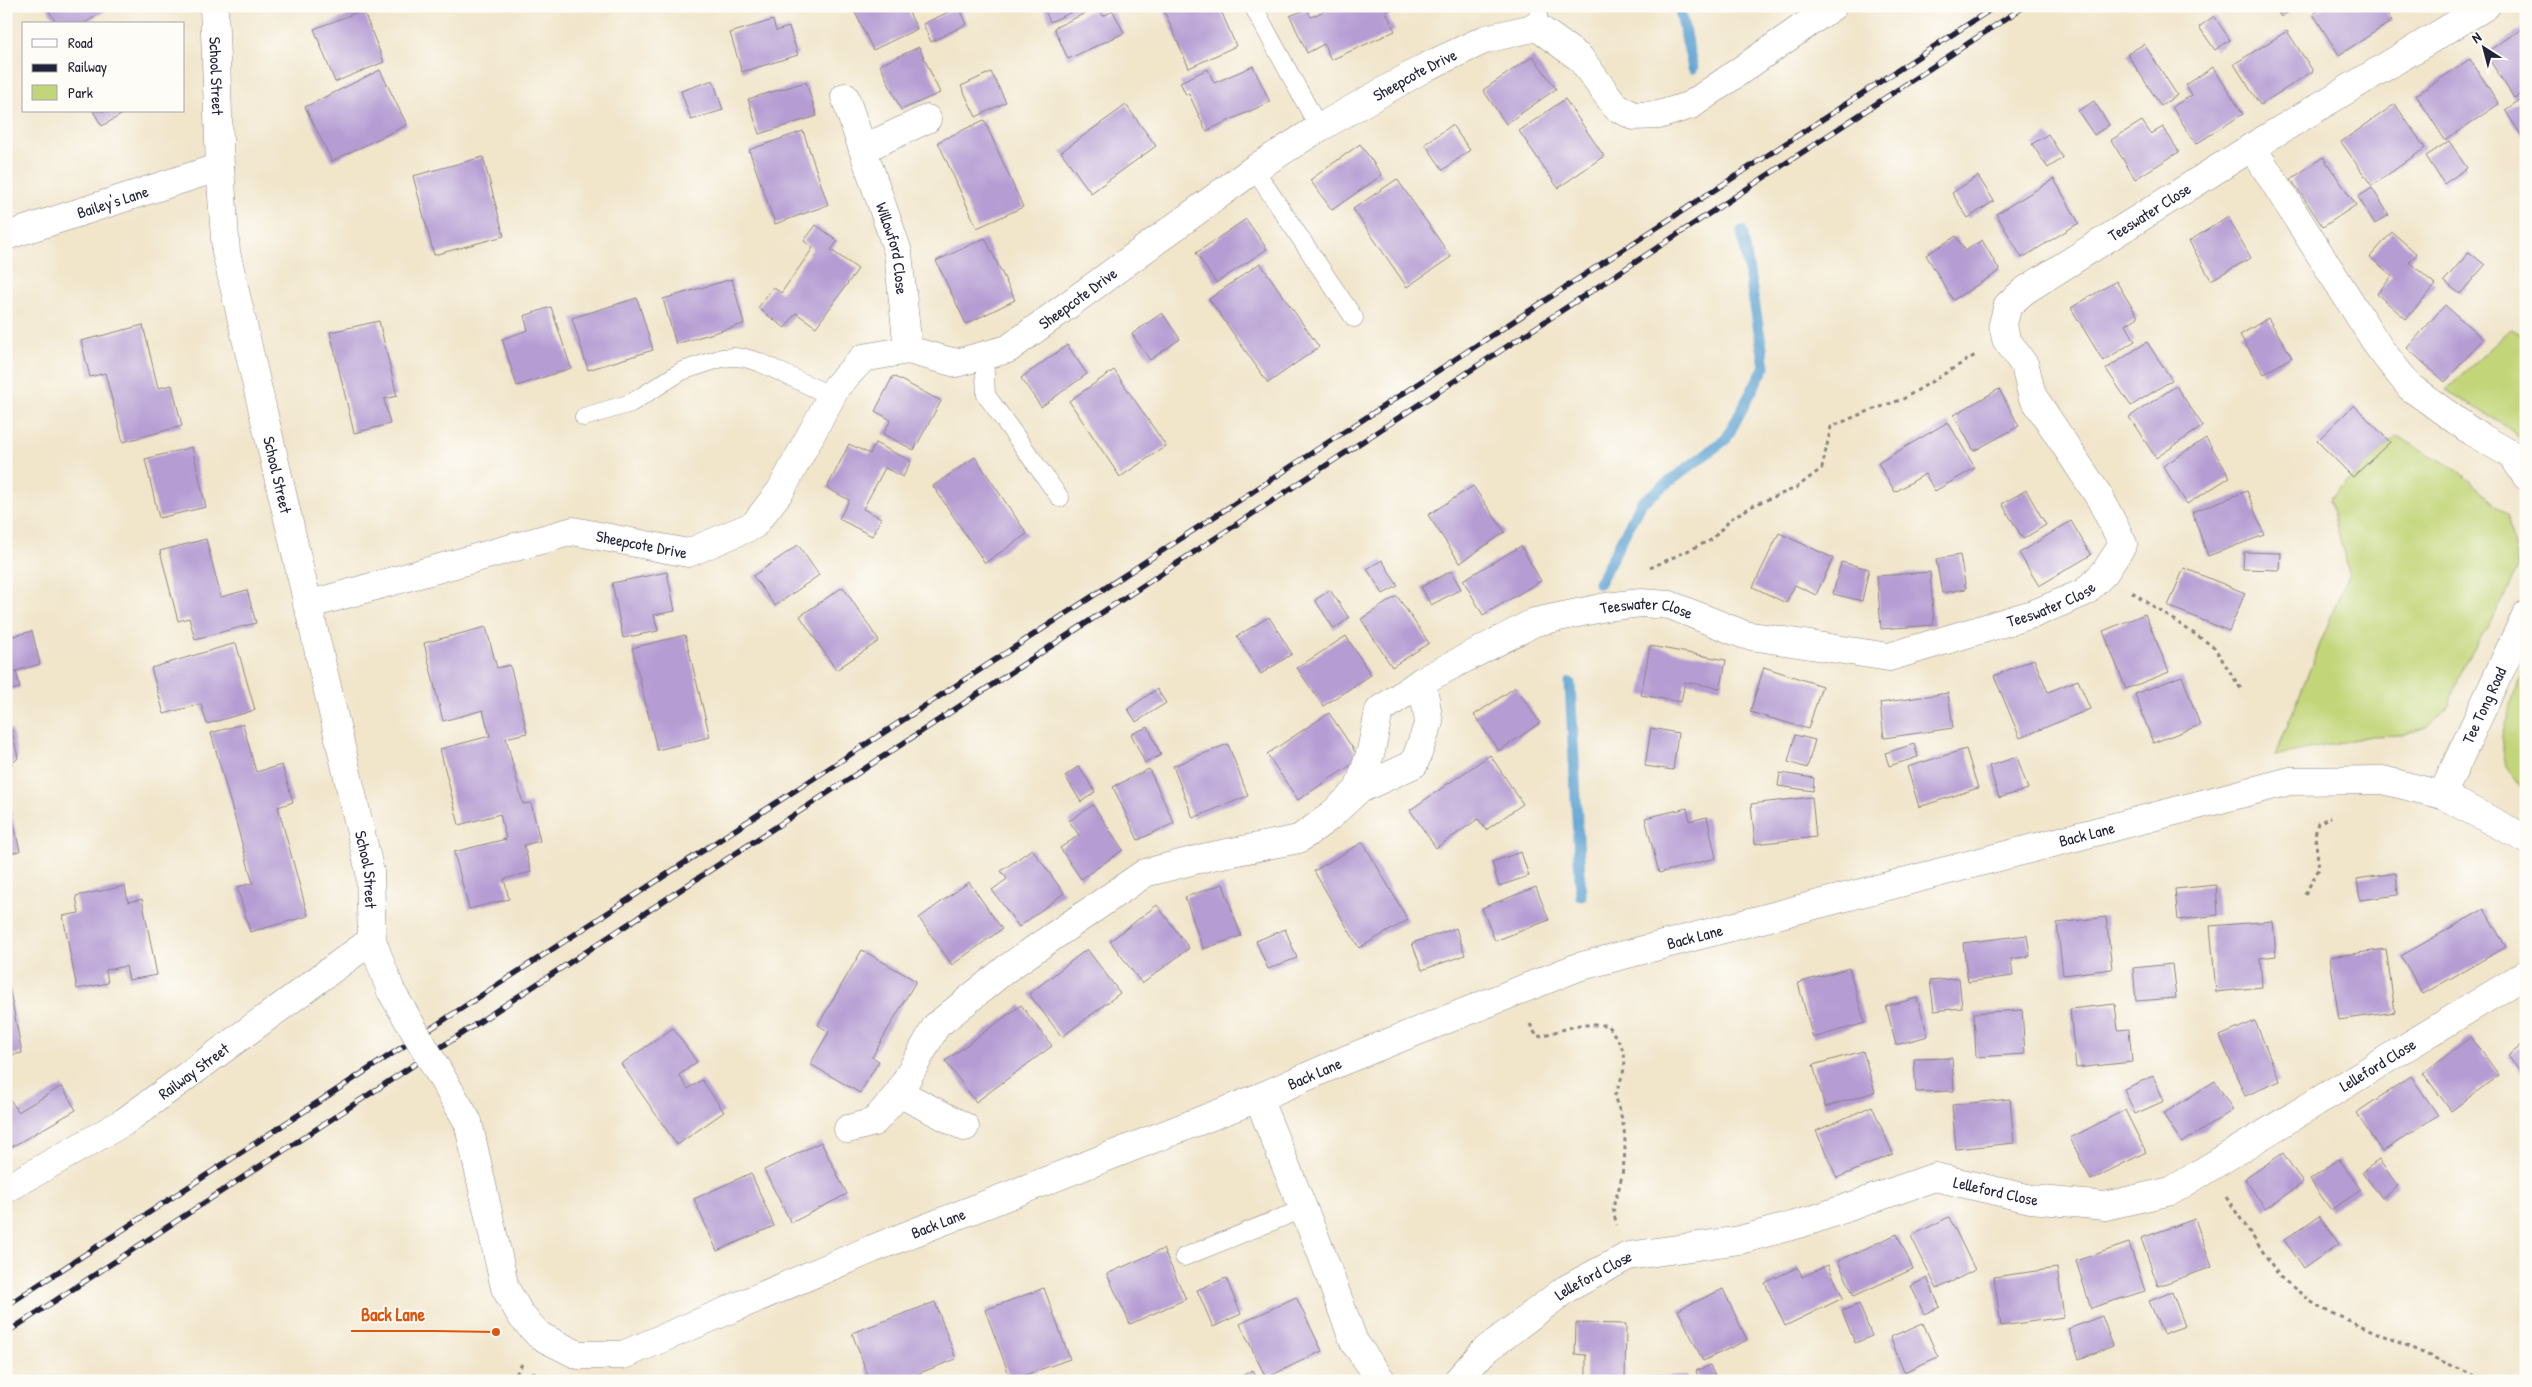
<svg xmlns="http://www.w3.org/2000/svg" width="2532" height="1387" viewBox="0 0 2532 1387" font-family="'Patrick Hand',sans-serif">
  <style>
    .green { fill: #c2d578; stroke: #727c5a }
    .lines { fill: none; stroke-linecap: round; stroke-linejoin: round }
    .stream { stroke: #5ba1d1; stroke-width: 11 }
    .building { fill: #b59cd3 }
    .lane-casing { stroke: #8a8482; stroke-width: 19 }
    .street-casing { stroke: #8a8482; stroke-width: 29 }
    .path { stroke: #8a8482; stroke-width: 3; stroke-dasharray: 4 4; stroke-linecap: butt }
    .lane { stroke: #fff; stroke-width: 18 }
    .street { stroke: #fff; stroke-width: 28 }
    .rail-casing { stroke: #22223b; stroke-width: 5.5 }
    .rail { stroke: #fdfcf7; stroke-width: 4; stroke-dasharray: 11; stroke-linecap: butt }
    .street-bridge-casing { stroke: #8a8482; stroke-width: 29; stroke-linecap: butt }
    .street-bridge { stroke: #fff; stroke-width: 28 }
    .labels { text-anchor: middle; stroke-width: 4; stroke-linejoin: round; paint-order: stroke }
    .street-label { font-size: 16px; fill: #22223b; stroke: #fdfcf7 }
    .leader { fill: none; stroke: #de560e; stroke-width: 2 }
    .callout-dot { fill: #de560e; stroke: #fdfcf7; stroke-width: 2 }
    .callout-label { font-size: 18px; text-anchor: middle; font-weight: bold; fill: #de560e; stroke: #fdfcf7; stroke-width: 4; stroke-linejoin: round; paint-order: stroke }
  </style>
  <rect width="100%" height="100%" fill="#fdfcf7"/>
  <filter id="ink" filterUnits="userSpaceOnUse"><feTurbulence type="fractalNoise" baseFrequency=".02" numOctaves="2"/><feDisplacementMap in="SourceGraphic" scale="10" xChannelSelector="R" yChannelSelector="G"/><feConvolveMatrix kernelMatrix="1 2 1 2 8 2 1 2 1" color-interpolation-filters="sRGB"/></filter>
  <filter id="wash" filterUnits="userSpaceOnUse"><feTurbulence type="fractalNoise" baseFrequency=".0096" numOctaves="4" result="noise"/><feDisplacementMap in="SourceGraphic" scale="20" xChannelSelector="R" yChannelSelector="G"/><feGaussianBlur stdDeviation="1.12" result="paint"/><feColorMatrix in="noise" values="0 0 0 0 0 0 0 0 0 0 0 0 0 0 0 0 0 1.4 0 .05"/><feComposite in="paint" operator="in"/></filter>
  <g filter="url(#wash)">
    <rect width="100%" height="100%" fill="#f1e5ca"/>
    <!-- green -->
    <path class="green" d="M2511,329L2526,338V446L2512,430L2446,390Z
      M2397,436L2456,469L2507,515L2518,567L2502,602L2464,666L2448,707L2428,727L2402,735L2371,736L2275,756L2349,572L2329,499Z
      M2526,660V794L2506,767L2501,737Z"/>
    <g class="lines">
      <!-- stream -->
      <path class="stream" d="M1679,6L1693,68
        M1599,583L1641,503L1726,439L1765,366L1742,231
        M1570,683L1581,896"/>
    </g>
    <g id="blocks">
      <!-- building -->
      <path class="building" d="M46,6H113L83,24H57Z
        M852,6H906L917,29L873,50Z
        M1043,6H1085L1050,22Z
        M1162,6H1219L1236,46L1189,68Z
        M1335,6H1399L1386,12L1395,31L1331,60L1324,44L1307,53L1290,16L1307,9L1311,17Z
        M2274,6H2297L2281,17Z
        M2326,6H2383L2392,21L2339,55L2313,14Z
        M959,7L967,24L931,42L923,24Z
        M1098,7L1103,16L1113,11L1124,33L1068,59L1054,28Z
        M363,10L384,62L335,82L314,29Z
        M2214,16L2230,40L2215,50L2199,27Z
        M773,20L776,31L789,27L798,55L742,72L730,33Z
        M2526,26V90L2514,98L2485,53Z
        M2287,31L2313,71L2260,105L2234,64Z
        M2144,44L2177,95L2161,106L2127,54Z
        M919,47L940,93L901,110L880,65Z
        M1533,56L1556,89L1506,124L1483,90Z
        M2470,59L2499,104L2445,140L2416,95Z
        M1253,66L1270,102L1206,131L1189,94L1186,95L1180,82L1208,69L1214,83Z
        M2213,67L2243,114L2196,144L2172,107L2192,95L2186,85Z
        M380,70L407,125L332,161L305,107Z
        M991,72L1006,102L976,117L961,86Z
        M713,80L723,110L691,120L681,91Z
        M806,82L817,116L759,134L748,99Z
        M1565,99L1604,156L1558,188L1519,131Z
        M2520,100L2526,109V137L2523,138L2505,110Z
        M2094,101L2109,125L2094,135L2078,111Z
        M2395,104L2425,148L2372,186L2341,142Z
        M1126,105L1156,146L1091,193L1061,152Z
        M93,111H128L102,126Z
        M984,120L1023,207L977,228L938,142Z
        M2142,121L2151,134L2163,127L2179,152L2135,179L2111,140Z
        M1452,125L1470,150L1443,170L1425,144Z
        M803,131L828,205L775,224L749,150Z
        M2048,134L2063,158L2048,168L2032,144Z
        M2449,141L2467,168L2444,184L2426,156Z
        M1360,144L1382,175L1332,210L1310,180Z
        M483,157L504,236L434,255L413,176Z
        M2323,157L2356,205L2323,227L2291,179Z
        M1978,176L1994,201L1968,218L1952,193Z
        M1397,179L1451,257L1407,287L1353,209Z
        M2054,179L2079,223L2022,258L1996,214Z
        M2372,188L2389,215L2375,224L2358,197Z
        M2228,217L2251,258L2211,280L2189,241Z
        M1246,219L1267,249L1216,283L1196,253Z
        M816,225L838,241L831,250L858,269L816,327L796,313L785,328L758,308L773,287L781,293L813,248L804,241Z
        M2392,232L2417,254L2409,262L2436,285L2406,319L2377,294L2392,276L2370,257Z
        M1956,236L1965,251L1982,240L2000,271L1953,300L1926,255Z
        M985,238L1015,300L966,324L936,261Z
        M2469,252L2485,265L2460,294L2444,281Z
        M1260,263L1319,347L1268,383L1209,299Z
        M732,279L744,324L676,344L663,299Z
        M2116,281L2138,317L2126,325L2135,341L2103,361L2071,308Z
        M637,298L653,350L588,370L572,318Z
        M2445,305L2483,339L2445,382L2407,348Z
        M551,307L571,368L517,386L502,339L528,330L524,316Z
        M1162,313L1180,339L1150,360L1132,334Z
        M2268,318L2292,357L2264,374L2240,335Z
        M379,321L397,396L384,399L390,424L354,433L330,332Z
        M143,325L158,388L172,385L182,426L123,442L105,373L90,377L81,341Z
        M2147,342L2172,380L2131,406L2106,369Z
        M1067,345L1087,374L1041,407L1021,378Z
        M1114,370L1166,446L1120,477L1069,401Z
        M893,376L941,401L914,450L883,434L891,420L875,411Z
        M2176,386L2203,426L2156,458L2129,417Z
        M1999,389L2019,426L1974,451L1954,415Z
        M2354,405L2390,442L2353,477L2317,441Z
        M1948,422L1975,468L1935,491L1925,474L1895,492L1878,463Z
        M2206,438L2230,477L2187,504L2163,466Z
        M875,443L911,461L903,477L885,468L863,509L881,518L872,536L839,519L849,500L827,488L849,444L870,454Z
        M192,447L206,507L159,518L145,459Z
        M975,457L1027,534L985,563L933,486Z
        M1473,486L1505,532L1460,563L1428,515Z
        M2026,490L2046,525L2023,539L2002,504Z
        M2247,491L2264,535L2208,556L2192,512Z
        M2071,521L2091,555L2039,586L2019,553Z
        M1779,533L1833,558L1816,595L1795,585L1786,603L1753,587Z
        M206,539L221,597L247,590L256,623L195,639L189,618L178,621L160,551Z
        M798,545L819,575L775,606L753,576Z
        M1521,546L1541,581L1483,615L1463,580Z
        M2244,552L2281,553L2280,570L2243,569Z
        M1960,555L1966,589L1942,593L1936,559Z
        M1382,560L1398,586L1383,594L1367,569Z
        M1841,562L1869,569L1862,601L1833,594Z
        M2184,568L2245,593L2229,631L2168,606Z
        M1451,571L1461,589L1431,605L1421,587Z
        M667,572L675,611L654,615L658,631L623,638L612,583Z
        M1930,572L1934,625L1881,629L1877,576Z
        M843,587L879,641L836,670L800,616Z
        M1330,590L1349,618L1334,629L1315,600Z
        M1397,596L1429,643L1392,667L1361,619Z
        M2145,614L2169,672L2126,689L2103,631Z
        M1269,617L1292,654L1261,674L1237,636Z
        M486,627L497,668L510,665L523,715L527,733L506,738L523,804L531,803L540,841L524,845L531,872L504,879L509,899L469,909L454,852L506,839L500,814L459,825L440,749L490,736L483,710L443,721L424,643Z
        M32,631L40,664L16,671L20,688L6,691V638Z
        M685,635L710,737L657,750L632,648Z
        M1346,636L1371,675L1323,706L1297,668Z
        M236,643L255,710L207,724L201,704L164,714L151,668Z
        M1650,646L1726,660L1721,688L1685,682L1681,702L1641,695Z
        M2034,659L2048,692L2078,680L2090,709L2020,738L1994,676Z
        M1764,667L1822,686L1808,729L1750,712Z
        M2182,676L2200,725L2153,743L2135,694Z
        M1516,687L1540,723L1499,751L1474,715Z
        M1157,689L1166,703L1136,722L1128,709Z
        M1948,693L1953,728L1884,738L1880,703Z
        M1329,713L1360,759L1298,800L1267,754Z
        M243,724L256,772L282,765L293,802L278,807L308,916L250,932L237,887L253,883L211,733Z
        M6,727L12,730L18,758L6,770Z
        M1148,727L1161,755L1145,763L1131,734Z
        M1651,728L1678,733L1673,770L1645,766Z
        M1795,735L1815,740L1807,768L1788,762Z
        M1228,744L1248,796L1193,818L1173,766Z
        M1914,744L1918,757L1889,766L1885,753Z
        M1966,749L1978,788L1919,807L1907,767Z
        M1490,755L1523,804L1486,830L1478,819L1436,848L1410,810Z
        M2017,757L2028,789L1999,798L1989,766Z
        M1079,766L1095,792L1081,802L1065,776Z
        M1149,769L1174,823L1138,840L1113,787Z
        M1780,773L1814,778L1813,791L1778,786Z
        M1812,797L1816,837L1755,844L1751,804Z
        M6,798H8L20,851L6,854Z
        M1093,805L1123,850L1081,879L1060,848L1079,835L1069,821Z
        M1687,808L1690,821L1707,817L1716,858L1659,873L1645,818Z
        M1363,842L1408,920L1359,948L1314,871Z
        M1032,849L1064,893L1019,927L992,890L1007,879L1001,871Z
        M1521,852L1529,876L1499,886L1492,862Z
        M2396,873L2398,895L2360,900L2357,879Z
        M969,882L1002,929L952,965L919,918Z
        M1223,884L1241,936L1203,949L1185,897Z
        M2216,885L2218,915L2178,920L2175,889Z
        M125,886L128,902L142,899L157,975L129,980L126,966L106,970L108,983L77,989L63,916L79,913L76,896Z
        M1536,887L1549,920L1495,941L1482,908Z
        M1157,905L1189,948L1142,984L1110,941Z
        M2484,909L2506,947L2423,994L2401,956Z
        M2106,917L2112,969L2063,975L2057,923Z
        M2273,921L2276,956L2260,958L2262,987L2216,992L2210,926Z
        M1456,928L1465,955L1422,970L1412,943Z
        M1285,929L1297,958L1268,969L1256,941Z
        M2027,935L2030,956L2011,959L2013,976L1968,982L1963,943Z
        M1087,949L1120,993L1062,1037L1029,994Z
        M2386,949L2395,1012L2339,1020L2330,957Z
        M862,950L916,981L872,1057L879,1061L860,1093L810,1064L829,1032L818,1025Z
        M2172,964L2176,998L2136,1001L2133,968Z
        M1849,968L1865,1023L1813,1038L1798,983Z
        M7,976L22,1053L6,1056V977Z
        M1959,978L1962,1008L1934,1011L1930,981Z
        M1917,998L1928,1036L1896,1045L1886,1006Z
        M2115,1004L2118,1030L2129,1029L2132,1062L2076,1068L2070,1009Z
        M1021,1005L1052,1046L976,1102L945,1061Z
        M2022,1010L2025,1054L1976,1057L1974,1013Z
        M2255,1021L2280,1081L2245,1096L2220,1036Z
        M673,1028L697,1062L679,1075L688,1089L702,1080L724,1112L677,1145L621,1064Z
        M2471,1037L2499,1075L2451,1111L2423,1073Z
        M2526,1042V1079L2508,1056Z
        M1863,1051L1875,1092L1825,1107L1813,1065Z
        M1952,1058L1954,1091L1916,1092L1914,1059Z
        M2153,1076L2164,1101L2135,1114L2124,1089Z
        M2411,1076L2438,1115L2382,1152L2356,1113Z
        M2215,1081L2233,1110L2182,1143L2163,1114Z
        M62,1086L76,1110L6,1150V1093L18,1112Z
        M2010,1099L2014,1143L1956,1149L1952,1105Z
        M1872,1106L1893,1154L1837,1178L1816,1131Z
        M2125,1110L2146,1152L2091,1180L2070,1138Z
        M821,1142L847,1194L791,1223L764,1170Z
        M2283,1153L2303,1183L2265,1209L2245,1179Z
        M2339,1159L2361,1190L2331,1210L2310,1180Z
        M2379,1160L2398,1186L2382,1198L2362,1172Z
        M751,1173L774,1226L717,1251L694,1199Z
        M2319,1216L2339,1244L2304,1268L2284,1240Z
        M1949,1217L1975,1270L1937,1289L1911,1236Z
        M2195,1219L2212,1267L2158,1286L2141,1238Z
        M1897,1234L1913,1269L1854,1296L1838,1261Z
        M2129,1243L2145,1291L2091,1308L2076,1261Z
        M1163,1249L1186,1299L1130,1324L1107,1274Z
        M1828,1265L1843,1298L1785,1326L1765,1283L1798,1267L1802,1277Z
        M2057,1268L2064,1317L2001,1326L1994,1277Z
        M1226,1278L1241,1314L1213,1327L1197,1290Z
        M1927,1278L1940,1307L1924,1314L1911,1286Z
        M1044,1288L1070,1359L1011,1380L985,1310Z
        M1723,1289L1747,1340L1703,1361L1678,1310Z
        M2172,1292L2185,1326L2163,1334L2149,1301Z
        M1296,1297L1322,1351L1266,1378L1240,1324Z
        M935,1302L956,1359L899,1381H870L852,1333Z
        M1859,1304L1872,1336L1855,1343L1842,1311Z
        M2102,1316L2113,1346L2079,1359L2068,1329Z
        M1576,1323L1626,1324L1625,1381H1586V1355L1575,1354Z
        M1923,1323L1938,1357L1904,1372L1890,1337Z
        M1710,1365L1717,1381H1700L1696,1371Z
        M1253,1370L1259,1381H1233Z
        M1687,1375V1381H1646V1377Z"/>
    </g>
  </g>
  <g filter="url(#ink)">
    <use href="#blocks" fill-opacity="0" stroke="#8a8482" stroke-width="1"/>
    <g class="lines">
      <!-- lane casing -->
      <g class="lane-casing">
        <path id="lane" d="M1253,6L1319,128
          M1537,27L1539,6
          M1254,169L1354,318
          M984,355L986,395L1060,498
          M584,417L631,403L682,371L722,358L734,357L745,358L759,362L831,396
          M1184,1257L1303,1209"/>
      </g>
      <!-- street casing -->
      <g class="street-casing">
        <g id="street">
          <path id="s1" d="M214,6L220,167L226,252L370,872L372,940L391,991"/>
          <path id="s2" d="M845,97L898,252L908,350"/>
          <path d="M2252,147L2380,349L2410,387L2472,432L2512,455L2526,476"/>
          <path d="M863,149L927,119"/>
          <path id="s3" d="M6,236L220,167"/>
          <path id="s4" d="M307,605L573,531L688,553L754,525L781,490L837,386L863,358L908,350L956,363L1008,349L1254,169L1319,128L1426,67L1486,39L1537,27L1580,58L1616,107L1634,116L1659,115L1691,105L1833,6"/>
          <path d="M1358,790L1414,764L1429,722L1422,681"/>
          <path id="s5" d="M2442,795L2526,615"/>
          <path d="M899,1093L965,1127"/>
          <path d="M1258,1098L1321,1252L1354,1342L1382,1381"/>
          <path id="s6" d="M468,1122L505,1288L522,1317L540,1336L578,1355H623L872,1249L1258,1098L1345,1060L1578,967L2290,781L2383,780L2442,795L2526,839"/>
          <path id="s7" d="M848,1129L874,1122L899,1093L936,1026L1006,969L1145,873L1207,857L1299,839L1328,818L1358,790L1371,751L1379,711L1422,681L1535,622L1606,607L1641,603L1670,605L1745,635L1889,657L2036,613L2085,592L2105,572L2123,544L2100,498L2032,395L2025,366L2006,339L2003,324L2008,305L2024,291L2252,147L2486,6"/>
          <path id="s8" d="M6,1189L124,1122L372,940"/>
          <path id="s9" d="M1457,1381L1483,1352L1566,1289L1628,1256L1740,1240L1809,1221L1935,1177L2031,1199L2105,1206L2171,1191L2526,974"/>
        </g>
      </g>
      <!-- path -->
      <path class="path" d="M1650,568L1711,540L1732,518L1756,504L1796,488L1822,468L1831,427L1861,414L1903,399L1977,354
        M2132,592L2214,647L2241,689
        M2305,894L2319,869L2315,835L2318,823L2331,817
        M1530,1024L1537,1037L1579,1025H1607C1631,1055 1628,1063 1614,1097C1628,1126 1627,1153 1620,1184C1615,1205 1610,1203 1617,1225
        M2226,1197L2280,1277L2318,1307L2487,1381
        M512,1381L522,1364
        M533,1381L534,1371"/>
      <!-- lane -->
      <use href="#lane" class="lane"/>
      <!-- street -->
      <use href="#street" class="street"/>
      <!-- rail casing -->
      <g class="rail-casing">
        <path id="rail" d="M6,1306L1996,6
          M6,1333L2025,6"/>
      </g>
      <!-- rail -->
      <use href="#rail" class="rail"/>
      <!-- street-bridge casing -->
      <g class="street-bridge-casing">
        <path id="street-bridge" d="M391,991L468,1122"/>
      </g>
      <!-- street-bridge -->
      <use href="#street-bridge" class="street-bridge"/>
    </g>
  </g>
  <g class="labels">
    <!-- street labels -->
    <g class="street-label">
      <text dy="6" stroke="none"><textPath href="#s4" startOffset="1306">Sheepcote Drive</textPath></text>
      <text dy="6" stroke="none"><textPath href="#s1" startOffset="70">School Street</textPath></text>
      <text dy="6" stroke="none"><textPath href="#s3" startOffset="112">Bailey's Lane</textPath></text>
      <text dy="6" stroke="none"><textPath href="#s7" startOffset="1971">Teeswater Close</textPath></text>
      <text dy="6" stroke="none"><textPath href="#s2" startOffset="159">Willowford Close</textPath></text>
      <text dy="6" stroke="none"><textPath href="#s4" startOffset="901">Sheepcote Drive</textPath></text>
      <text dy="6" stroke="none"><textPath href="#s1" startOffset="475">School Street</textPath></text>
      <text dy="6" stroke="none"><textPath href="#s4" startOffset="346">Sheepcote Drive</textPath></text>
      <text dy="6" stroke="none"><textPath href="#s7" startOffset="1431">Teeswater Close</textPath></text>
      <text dy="6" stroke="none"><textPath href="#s7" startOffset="1011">Teeswater Close</textPath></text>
      <text dy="6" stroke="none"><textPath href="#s5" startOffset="99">Tee Tong Road</textPath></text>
      <text dy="6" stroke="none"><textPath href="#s6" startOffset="1874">Back Lane</textPath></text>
      <text dy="6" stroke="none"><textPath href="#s1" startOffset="880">School Street</textPath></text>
      <text dy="6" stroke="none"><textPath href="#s6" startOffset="1469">Back Lane</textPath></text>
      <text dy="6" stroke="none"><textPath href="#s9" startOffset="1014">Lelleford Close</textPath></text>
      <text dy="6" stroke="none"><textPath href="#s8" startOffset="222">Railway Street</textPath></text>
      <text dy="6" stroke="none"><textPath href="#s6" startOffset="1064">Back Lane</textPath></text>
      <text dy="6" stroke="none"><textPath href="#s9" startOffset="594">Lelleford Close</textPath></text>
      <text dy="6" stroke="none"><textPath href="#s6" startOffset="659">Back Lane</textPath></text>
      <text dy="6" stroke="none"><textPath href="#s9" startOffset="174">Lelleford Close</textPath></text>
    </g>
  </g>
  <!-- callouts -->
  <path class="leader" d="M496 1332L435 1331H351"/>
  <circle class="callout-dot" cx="496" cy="1332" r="5"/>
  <g class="callout-label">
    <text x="393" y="1321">Back Lane</text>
  </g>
  <!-- margin -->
  <rect width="2532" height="1387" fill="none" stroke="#fdfcf7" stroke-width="25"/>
  <!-- legend -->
  <rect x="22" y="22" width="162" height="90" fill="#fdfcf7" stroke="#a5a5ac"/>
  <rect x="32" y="39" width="25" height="8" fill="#ffffff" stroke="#a5a5ac"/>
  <text x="68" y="48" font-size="15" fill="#22223b">Road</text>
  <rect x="32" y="64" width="25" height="8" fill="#22223b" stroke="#a5a5ac"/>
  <text x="68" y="72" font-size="15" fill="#22223b">Railway</text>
  <rect x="32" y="85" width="25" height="15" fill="#c2d578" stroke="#a5a5ac"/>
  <text x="68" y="98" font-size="15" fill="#22223b">Park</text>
  <!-- north arrow -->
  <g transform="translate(2484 48) rotate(324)" stroke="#fdfcf7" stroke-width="4" paint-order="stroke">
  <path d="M0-4L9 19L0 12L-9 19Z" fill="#22223b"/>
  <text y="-8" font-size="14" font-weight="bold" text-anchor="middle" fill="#22223b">N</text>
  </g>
</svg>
